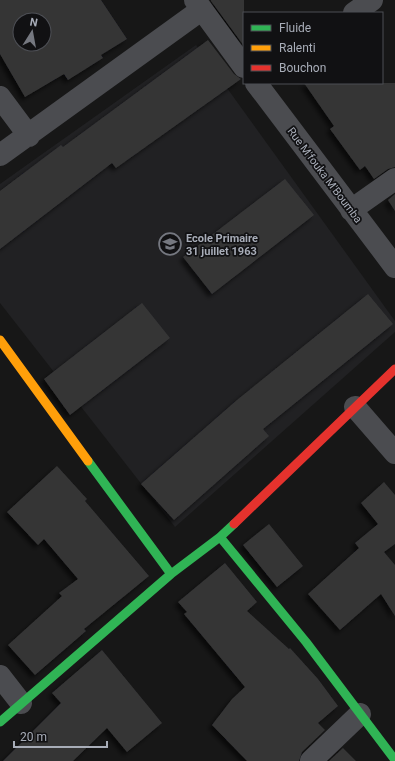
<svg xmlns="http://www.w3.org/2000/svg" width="395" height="761" viewBox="0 0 395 761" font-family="Roboto,sans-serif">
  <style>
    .built { fill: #212123 }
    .building { fill: #353536; fill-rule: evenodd; filter: url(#shadow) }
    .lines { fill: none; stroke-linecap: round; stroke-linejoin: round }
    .street { stroke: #4b4c50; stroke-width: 22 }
    .fast { stroke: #30b455; stroke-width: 9 }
    .slow { stroke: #ff9f0a; stroke-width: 9 }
    .jam { stroke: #e5322d; stroke-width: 9 }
    .labels { text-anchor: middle; stroke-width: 3.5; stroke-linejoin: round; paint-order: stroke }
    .street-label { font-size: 11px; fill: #a8adb8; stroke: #111113 }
    .poi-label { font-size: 11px; font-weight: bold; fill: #a8adb8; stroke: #111113; text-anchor: start }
  </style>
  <defs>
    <filter id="shadow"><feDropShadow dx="-3.5" dy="3.5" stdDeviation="2" flood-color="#0009"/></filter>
  </defs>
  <rect width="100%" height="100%" fill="#171717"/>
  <!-- built -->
  <path class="built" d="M196,45L395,321V332L175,527L0,303V184Z"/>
  <!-- building -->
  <path class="building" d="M0,0H101L127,39L101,55L103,58L68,80L64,74L25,97L0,54ZM20,20H44V44H20Z
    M211,0H244V46L211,1Z
    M208,40L234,74L241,79L116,168L112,163L0,249V191L61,145L63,147Z
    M304,83H395V167L388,169L374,179L365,166L360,170L330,129L334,126Z
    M285,179L314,215L212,294L183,257Z
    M395,194V211L388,200Z
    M368,294L393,324L263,429L269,436L174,520L141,484L237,400Z
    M142,303L170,338L70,415L44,379Z
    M57,466L87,499L85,501L149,576L84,629L86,631L35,675L8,645L62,596L59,593L78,579L44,539L38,545L7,512Z
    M384,482L395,495V544L384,552L395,565V616L381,594L340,630L308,594L359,548L355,543L378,524L361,503Z
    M269,524L303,566L277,587L243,545Z
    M225,563L257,602L247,611L289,649L290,648L318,679L338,706L318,723L325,730L302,752L299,761H247L212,725L232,699L245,687L184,614L187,612L178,602Z
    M102,650L162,723L127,752L107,728L73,761H3L61,703L52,693Z
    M343,748L356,761H329Z"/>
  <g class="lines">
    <!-- street -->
    <path class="street" d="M195,0L244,67
      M354,13L372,0
      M256,83L395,267
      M0,97L29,136
      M0,155L201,10
      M351,210L395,179
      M355,407L395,453
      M0,676L21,703
      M311,761L360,714"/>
    <!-- fast -->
    <path class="fast" d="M88,461L171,574
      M220,537L306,642L395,760
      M0,722L171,574L220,537L234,524"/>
    <!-- slow -->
    <path class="slow" d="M0,340L88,461"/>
    <!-- jam -->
    <path class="jam" d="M234,524L395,369"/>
  </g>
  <!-- icons -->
  <defs>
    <g id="school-ring" transform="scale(1.15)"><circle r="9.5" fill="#111113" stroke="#757880" stroke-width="1.5"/><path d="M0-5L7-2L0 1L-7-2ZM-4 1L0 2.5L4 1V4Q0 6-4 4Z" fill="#757880"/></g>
  </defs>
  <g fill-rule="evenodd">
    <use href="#school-ring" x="170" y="244"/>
  </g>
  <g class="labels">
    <!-- street labels -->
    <g class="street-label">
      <text transform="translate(325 175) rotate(53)" y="4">Rue M'fouka M'Boumba</text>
    </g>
    <!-- poi labels -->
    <g class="poi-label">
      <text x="186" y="242">Ecole Primaire<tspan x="186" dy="13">31 juillet 1963</tspan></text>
    </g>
  </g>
  <!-- legend -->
  <rect x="243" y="12" width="140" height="72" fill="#111113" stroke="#4d4f55"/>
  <rect x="251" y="25" width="20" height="6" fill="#30b455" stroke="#4d4f55"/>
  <text x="279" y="32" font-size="12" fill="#a8adb8">Fluide</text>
  <rect x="251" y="45" width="20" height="6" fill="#ff9f0a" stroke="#4d4f55"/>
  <text x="279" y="52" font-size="12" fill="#a8adb8">Ralenti</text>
  <rect x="251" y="65" width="20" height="6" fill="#e5322d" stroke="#4d4f55"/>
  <text x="279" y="72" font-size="12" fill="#a8adb8">Bouchon</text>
  <!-- north arrow -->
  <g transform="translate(32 32) rotate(11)"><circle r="19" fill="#111113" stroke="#4d4f55"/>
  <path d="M0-3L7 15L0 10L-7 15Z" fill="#757880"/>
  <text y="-6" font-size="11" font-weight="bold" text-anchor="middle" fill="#a8adb8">N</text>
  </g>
  <!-- scale -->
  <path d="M14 741v6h93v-6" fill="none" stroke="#a8adb8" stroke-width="2"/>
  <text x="20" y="741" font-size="12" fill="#a8adb8" stroke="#111113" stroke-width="3" paint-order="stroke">20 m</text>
</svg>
